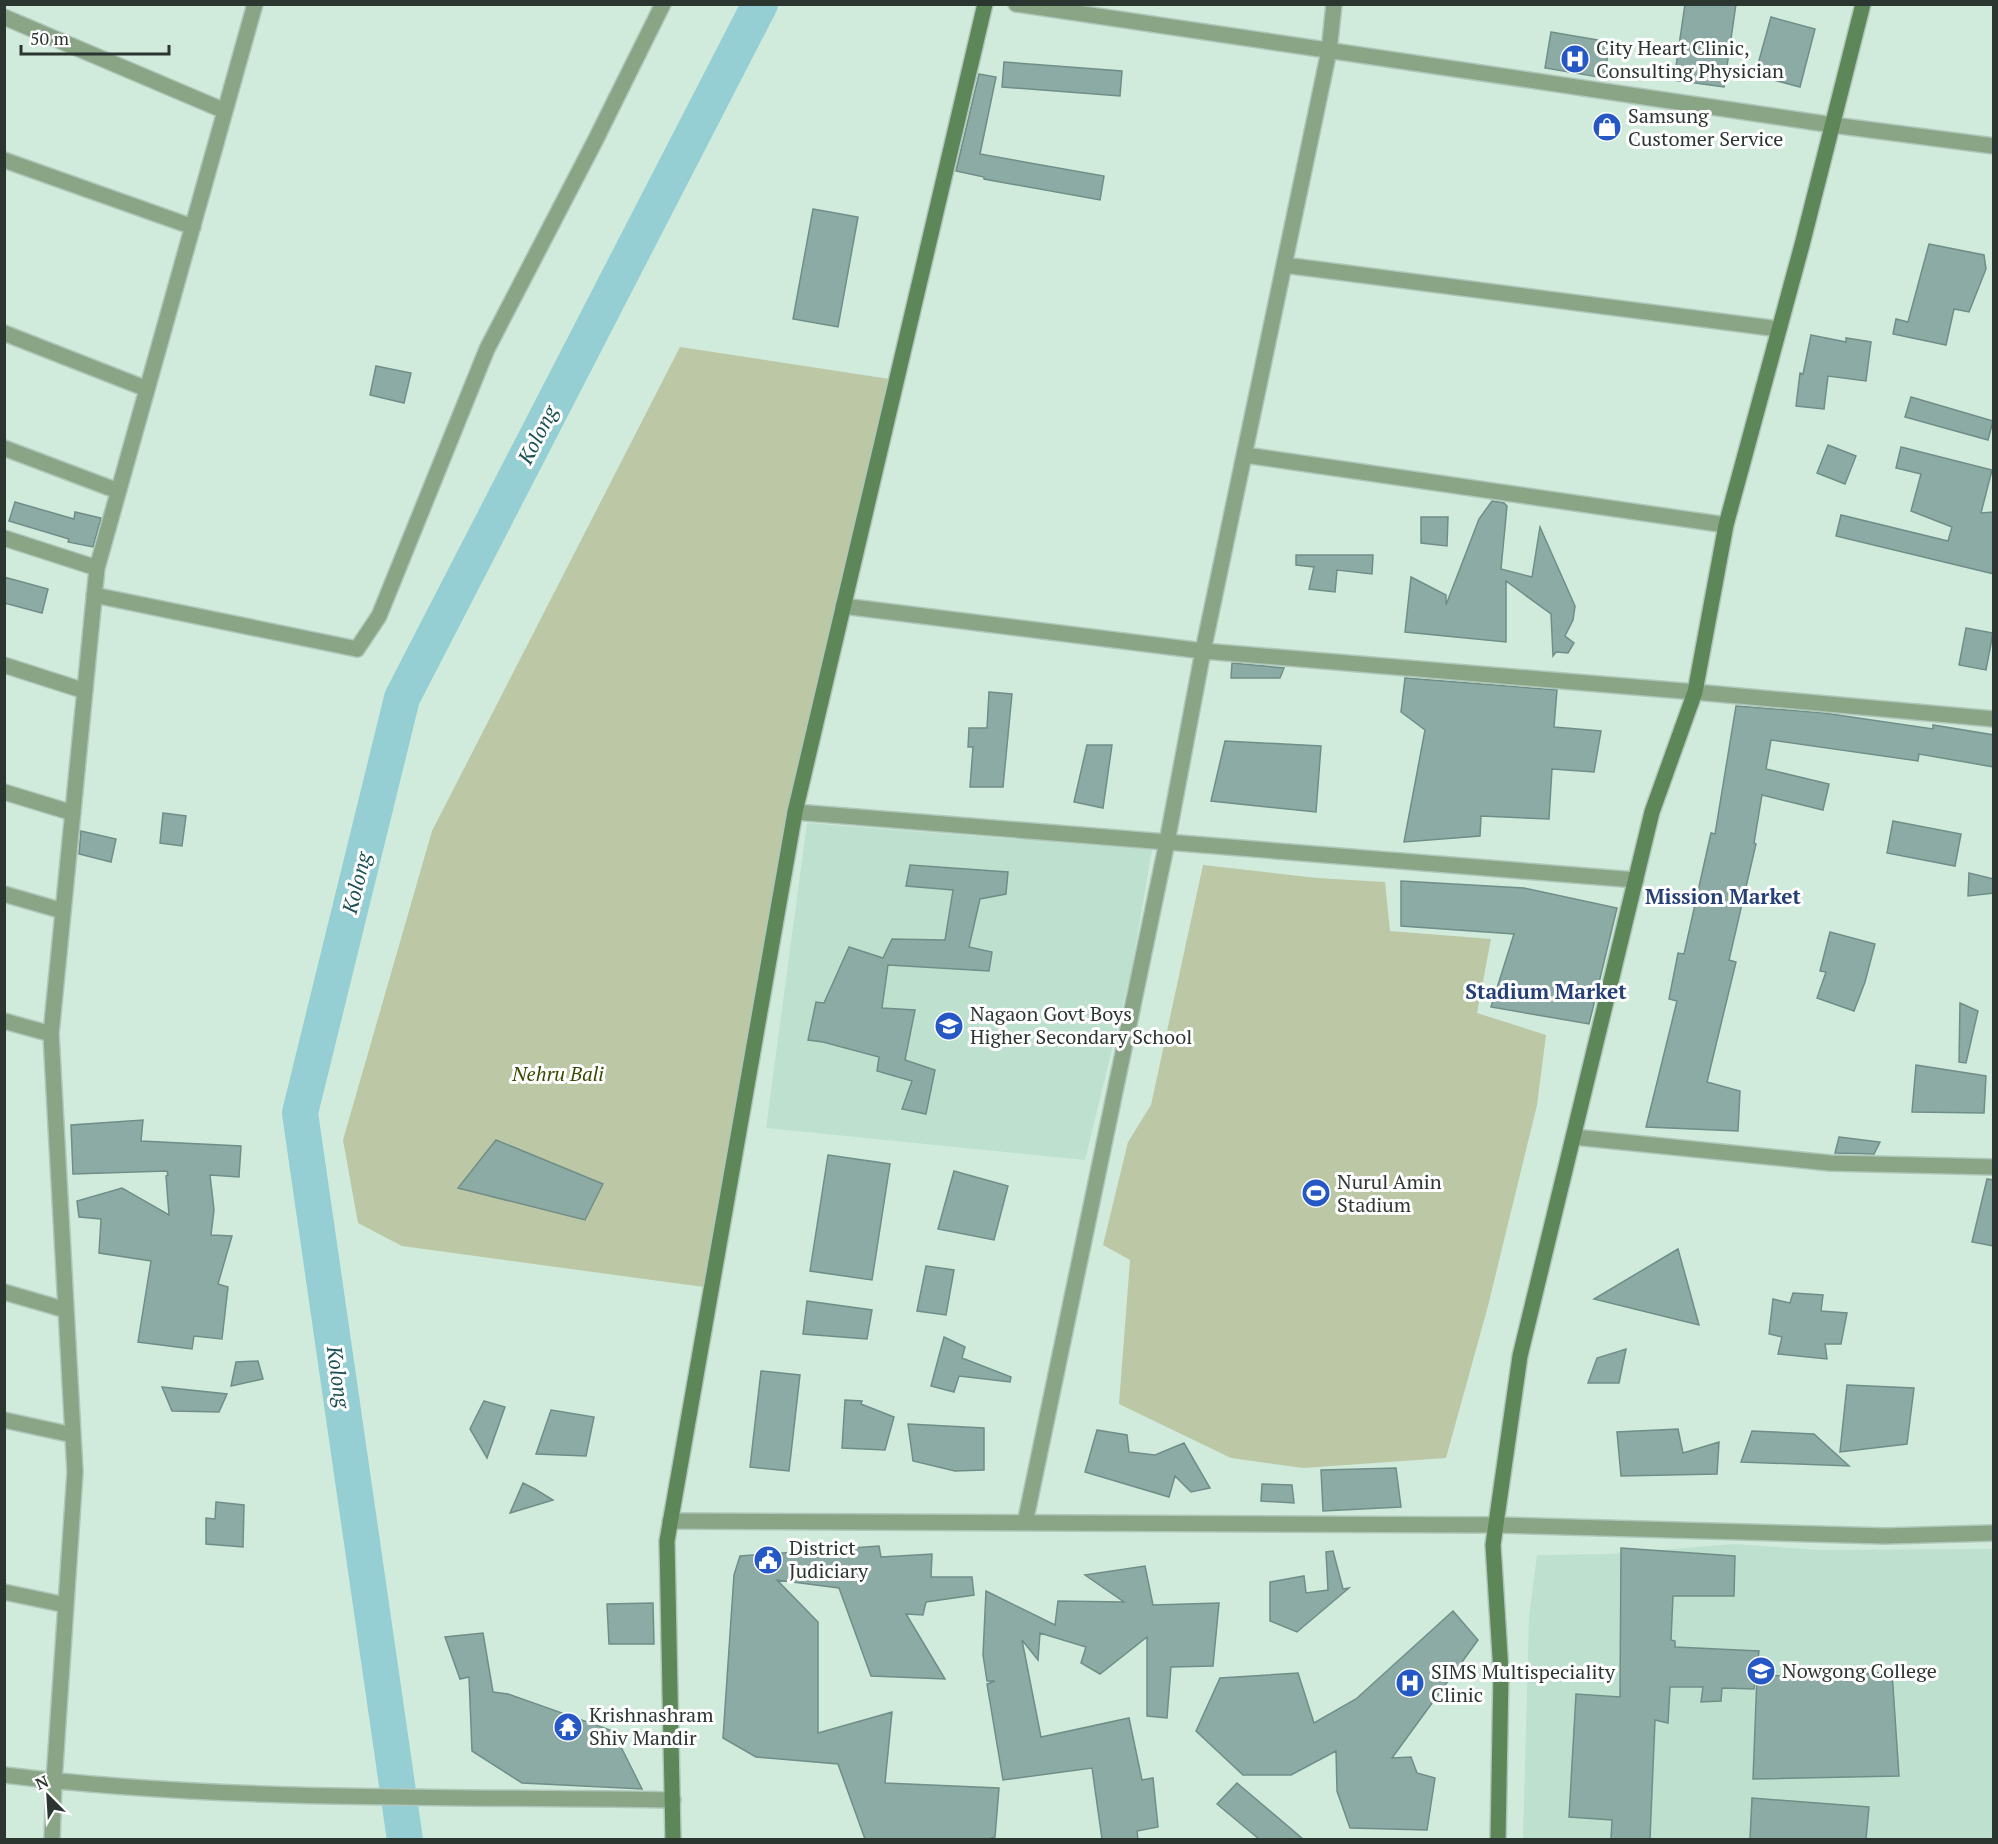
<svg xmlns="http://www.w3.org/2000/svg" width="1998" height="1844" viewBox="0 0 1998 1844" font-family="'PT Serif',serif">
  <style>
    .built { fill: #bee1cf }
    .green { fill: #bcc7a5 }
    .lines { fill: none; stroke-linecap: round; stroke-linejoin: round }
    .river { stroke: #95cfd4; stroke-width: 36 }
    .building { fill: #8caba5; stroke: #708e88; stroke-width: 1.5 }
    .street-casing { stroke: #afc7ba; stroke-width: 18 }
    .secondary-casing { stroke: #afc7ba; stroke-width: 18 }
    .street { stroke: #89a586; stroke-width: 15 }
    .secondary { stroke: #5d8659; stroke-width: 15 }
    .labels { text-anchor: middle; stroke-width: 6; stroke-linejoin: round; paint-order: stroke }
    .poi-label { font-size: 20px; fill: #2c3631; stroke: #fff; text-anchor: start }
    .park-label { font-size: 20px; font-style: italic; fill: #3a4902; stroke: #fff }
    .water-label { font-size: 21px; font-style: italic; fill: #1e5156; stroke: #fff }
    .neighbourhood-label { font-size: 21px; font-weight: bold; fill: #254077; stroke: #fff }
  </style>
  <rect width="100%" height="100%" fill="#d0ebdc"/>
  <!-- built -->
  <path class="built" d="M807,823L1152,850L1132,967L1085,1160L766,1128Z
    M1734,1544L1817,1550L1993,1549V1839L1523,1840L1529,1617L1537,1555L1610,1554Z"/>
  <!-- green -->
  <path class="green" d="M680,347L896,380L795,812L711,1288L402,1246L358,1223L343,1140L432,831Z
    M1203,865L1317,878L1385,882L1390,931L1491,939L1477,1013L1546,1035L1537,1105L1488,1306L1446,1458L1303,1468L1231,1458L1119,1404L1130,1260L1103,1245L1128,1142L1151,1105Z"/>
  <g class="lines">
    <!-- river -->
    <path class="river" d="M405,1840L300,1113L402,698L760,4"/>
  </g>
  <!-- building -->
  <path class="building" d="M1685,4H1736L1724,87L1674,80Z
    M1771,17L1815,29L1800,87L1755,75Z
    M1551,32L1610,42L1604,78L1545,68Z
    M1004,62L1122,71L1120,96L1002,87Z
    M979,74L996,77L980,154L1104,176L1100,200L984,179V177L956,171Z
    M813,209L858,217L838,327L793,319Z
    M1929,244L1984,255L1986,269L1969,312L1954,309L1946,345L1893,334L1896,319L1908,322Z
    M1811,335L1846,342V338L1871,342L1866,381L1828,376L1824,409L1796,406L1800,373L1803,374Z
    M376,366L411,373L404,403L370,395Z
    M1911,397L1993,421L1988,440L1905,417Z
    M1828,445L1856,456L1845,484L1817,473Z
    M1901,447L1992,470L1981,513L1994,512V574L1836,536L1841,515L1948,541L1952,527L1911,511L1921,474L1896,468Z
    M1492,501L1504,503L1507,506L1501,569L1532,577L1540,527L1575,606L1573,620L1565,636L1574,643L1568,653L1556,652L1553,656L1551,614L1506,581V642L1405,632L1411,577L1446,595V605L1479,519Z
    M15,502L74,519L75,512L101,518L93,547L68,542L69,539L9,521Z
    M1421,517H1448L1447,546L1421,543Z
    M1296,555H1373L1372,574L1337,570L1335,592L1309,589L1314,567L1296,565Z
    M4,577L48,589L42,613L4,603Z
    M1966,628L1993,633L1986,670L1959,665Z
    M1232,663L1284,668L1280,678H1231Z
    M1405,678L1557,690L1554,727L1601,731L1594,772L1552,769L1549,819L1481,816L1480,836L1404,842L1425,730L1401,712Z
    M989,692L1012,694L1003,787H970L973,747H968L969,728H987Z
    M1736,706L1824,713L1933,729V725L1994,735V767L1919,754L1918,761L1771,740L1766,769L1829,784L1823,810L1762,795L1754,843L1756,844L1729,960L1736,962L1707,1082L1740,1091L1738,1131L1646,1127L1677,1001L1669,999L1678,953L1684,954L1711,833L1715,834Z
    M1225,741L1321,746L1316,812L1211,801Z
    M1087,745H1112L1103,808L1074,802Z
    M163,813L186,816L182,846L160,843Z
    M1893,821L1961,834L1955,866L1887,853Z
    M81,831L116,839L111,862L79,854Z
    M910,865L1008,872L1006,894L980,899L969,947L992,952L989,971L888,965L882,1008L915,1010L905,1060L935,1070L926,1114L902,1109L912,1081L877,1071L879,1057L823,1042L808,1040L816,1002L824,1003L849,947L883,958L892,939L945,940L953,890L906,886Z
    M1969,873L1994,879V893L1968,896Z
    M1401,881L1524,888L1617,908L1589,1024L1491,1007L1514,934L1401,926Z
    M1830,932L1875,944L1865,982L1854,1011L1817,998L1826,972L1820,971Z
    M1960,1003L1978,1011L1966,1063L1959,1062Z
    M1916,1065L1986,1076L1984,1113L1912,1112Z
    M143,1120L141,1141L241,1146L239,1177L210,1175L214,1210L211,1235L232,1236L218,1284L228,1287L222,1339L194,1336L192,1349L138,1342L151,1261L99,1253L101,1219L79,1217L77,1201L122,1188L169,1215L166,1176L168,1175L167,1171L73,1174L71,1125Z
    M1839,1137L1880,1142L1874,1154L1835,1153Z
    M496,1140L603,1184L585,1220L458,1188Z
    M828,1155L890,1164L872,1280L810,1271Z
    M954,1171L1008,1186L994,1240L938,1229Z
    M1987,1179L1994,1180V1246L1972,1242Z
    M1678,1249L1699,1325L1594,1299Z
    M926,1266L954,1270L946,1315L917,1311Z
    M1793,1293L1823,1295L1821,1311L1847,1313L1841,1344H1825L1827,1359L1778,1354L1782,1337L1769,1334L1773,1299L1790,1303Z
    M807,1301L872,1310L867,1339L803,1334Z
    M944,1337L965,1347L962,1358L1011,1377L1010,1382L959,1376L954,1392L931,1386Z
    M1626,1349L1619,1383H1588L1597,1358Z
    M258,1361L263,1379L231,1386L236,1362Z
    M761,1371L800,1375L789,1471L750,1467Z
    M1847,1385L1914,1388L1907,1444L1840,1452Z
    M162,1387L227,1394L219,1412L172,1411Z
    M845,1400L862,1401L861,1404L894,1417L885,1450L842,1448Z
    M484,1401L505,1407L487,1458L470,1429Z
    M551,1410L594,1417L586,1456L536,1454Z
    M908,1424L984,1428V1470L955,1471L913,1461Z
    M1678,1429L1683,1453L1719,1442L1717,1474L1621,1476L1617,1432Z
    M1097,1430L1127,1435L1129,1452L1155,1455L1184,1443L1210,1488L1191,1492L1175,1476L1169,1497L1085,1472Z
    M1752,1431L1814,1434L1849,1466L1741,1462Z
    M1396,1468L1401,1507L1323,1511L1321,1470Z
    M523,1483L535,1489L553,1500L510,1513Z
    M1262,1484L1292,1485L1294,1503L1261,1501Z
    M216,1502L244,1505L243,1547L206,1544V1518L215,1519Z
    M879,1546L881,1557L932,1554L931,1577H972L974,1595L926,1602L923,1615L906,1614L945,1679L871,1676L839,1588L777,1580L818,1622V1733L892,1712L885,1783L999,1788L995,1837L988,1839H865L838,1764L756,1757L723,1738L734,1575L740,1556Z
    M1621,1548L1735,1556L1734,1596H1673L1671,1640L1675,1641V1647L1759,1651L1754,1689L1722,1688L1721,1701L1701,1702L1703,1687H1670L1668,1723L1655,1720L1650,1839H1611L1612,1820L1569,1817L1576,1694L1620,1697Z
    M1333,1551L1343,1589L1349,1588L1297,1632L1270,1621V1582L1304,1576L1306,1593L1328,1590L1326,1552Z
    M1145,1566L1153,1605L1219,1603L1213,1666L1171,1667L1167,1718L1147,1716V1637L1100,1674L1081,1663L1086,1647L1040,1633L1038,1660L1022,1640L1041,1737L1129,1718L1142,1780L1153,1778L1158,1827L1137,1831L1138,1839H1102L1092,1768L1003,1780L987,1684L995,1681H987L983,1655L986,1591L1055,1625L1058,1601L1124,1602L1085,1575Z
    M653,1603L654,1644H609L607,1604Z
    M1453,1611L1478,1640L1392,1758L1411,1757L1417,1773L1435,1778L1427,1830L1350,1828L1337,1791L1336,1751L1291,1775H1243L1196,1731L1220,1678L1298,1673L1314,1723L1356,1699Z
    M483,1633L493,1692L508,1694L613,1731L642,1789L522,1783L472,1751L469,1677L460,1679L445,1637Z
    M1892,1672L1899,1776L1753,1779L1757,1675L1842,1678V1675Z
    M1237,1783L1303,1839H1259L1217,1804Z
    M1752,1798L1869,1807L1866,1839H1750Z"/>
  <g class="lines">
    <!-- street casing -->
    <g class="street-casing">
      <path id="street" d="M1016,4L1833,125L1994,146
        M4,17L225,111
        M4,160L193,227
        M1284,265L1779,329
        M4,333L147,389
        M4,448L118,491
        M1245,455L1726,525
        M4,538L97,568
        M94,595L357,649L379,616L487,349L595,141L663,4
        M843,606L1203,651L1695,692L1994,719
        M4,665L85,691
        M4,792L73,813
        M795,812L1636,880
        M4,894L63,911
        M4,1021L51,1034
        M1574,1137L1830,1163L1994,1167
        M4,1292L66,1310
        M4,1420L73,1435
        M670,1521L1496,1525L1885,1536L1994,1533
        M1025,1523L1167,842L1203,651L1329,51L1334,4
        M4,1592L66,1605
        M4,1775C224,1802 451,1796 673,1800
        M52,1840L54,1781L75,1472L51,1034L97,568L255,4"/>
    </g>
    <!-- secondary casing -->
    <g class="secondary-casing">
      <path id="secondary" d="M673,1840L667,1541L795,812L985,4
        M1498,1840L1501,1672L1493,1545L1520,1356L1652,812L1695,692L1726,525L1802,245L1863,4"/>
    </g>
    <!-- street -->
    <use href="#street" class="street"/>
    <!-- secondary -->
    <use href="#secondary" class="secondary"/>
  </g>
  <!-- icons -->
  <defs>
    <g id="hospital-disc" transform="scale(1.5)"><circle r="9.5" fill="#2557c5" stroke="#fff"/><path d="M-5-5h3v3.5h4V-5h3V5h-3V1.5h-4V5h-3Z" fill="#fff"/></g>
    <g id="shop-disc" transform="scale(1.5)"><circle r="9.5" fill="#2557c5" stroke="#fff"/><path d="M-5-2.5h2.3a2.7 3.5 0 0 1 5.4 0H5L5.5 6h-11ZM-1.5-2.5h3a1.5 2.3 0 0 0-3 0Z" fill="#fff"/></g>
    <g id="school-disc" transform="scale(1.5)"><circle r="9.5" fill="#2557c5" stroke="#fff"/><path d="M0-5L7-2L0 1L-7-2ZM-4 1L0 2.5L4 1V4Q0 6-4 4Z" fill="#fff"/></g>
    <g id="stadium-disc" transform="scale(1.5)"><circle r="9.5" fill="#2557c5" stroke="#fff"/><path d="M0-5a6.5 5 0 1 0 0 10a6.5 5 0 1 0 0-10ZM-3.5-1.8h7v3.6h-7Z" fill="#fff"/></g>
    <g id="civic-disc" transform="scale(1.5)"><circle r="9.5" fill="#2557c5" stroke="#fff"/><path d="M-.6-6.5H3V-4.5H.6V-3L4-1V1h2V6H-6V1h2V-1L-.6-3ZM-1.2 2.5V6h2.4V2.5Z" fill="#fff"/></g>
    <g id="university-disc" transform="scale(1.5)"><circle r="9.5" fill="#2557c5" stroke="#fff"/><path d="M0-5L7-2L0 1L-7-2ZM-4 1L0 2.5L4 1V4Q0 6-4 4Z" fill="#fff"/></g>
    <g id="temple-disc" transform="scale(1.5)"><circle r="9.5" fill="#2557c5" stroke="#fff"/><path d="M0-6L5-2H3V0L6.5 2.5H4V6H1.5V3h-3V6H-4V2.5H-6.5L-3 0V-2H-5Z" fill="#fff"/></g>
  </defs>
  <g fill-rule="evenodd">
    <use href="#hospital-disc" x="1575" y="59"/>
    <use href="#shop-disc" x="1607" y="127"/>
    <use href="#school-disc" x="949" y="1026"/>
    <use href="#stadium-disc" x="1316" y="1193"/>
    <use href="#civic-disc" x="768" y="1560"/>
    <use href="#university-disc" x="1761" y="1671"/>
    <use href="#hospital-disc" x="1410" y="1683"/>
    <use href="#temple-disc" x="568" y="1727"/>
  </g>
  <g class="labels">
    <!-- poi labels -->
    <g class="poi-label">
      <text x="1596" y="55">City Heart Clinic,<tspan x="1596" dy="23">Consulting Physician</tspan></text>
      <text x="1628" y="123">Samsung<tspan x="1628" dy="23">Customer Service</tspan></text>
      <text x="970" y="1021">Nagaon Govt Boys<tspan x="970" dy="23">Higher Secondary School</tspan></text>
      <text x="1337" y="1189">Nurul Amin<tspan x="1337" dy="23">Stadium</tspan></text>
      <text x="789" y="1555">District<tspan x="789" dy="23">Judiciary</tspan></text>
      <text x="1782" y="1678">Nowgong College</text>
      <text x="1431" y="1679">SIMS Multispeciality<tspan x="1431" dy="23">Clinic</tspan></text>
      <text x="589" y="1722">Krishnashram<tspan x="589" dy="23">Shiv Mandir</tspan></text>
    </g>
    <!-- park labels -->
    <g class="park-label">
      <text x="558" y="1081">Nehru Bali</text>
    </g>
    <!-- water labels -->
    <g class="water-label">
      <text transform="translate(538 435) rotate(-63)" y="7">Kolong</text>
      <text transform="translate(357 883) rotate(-76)" y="7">Kolong</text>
      <text transform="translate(338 1377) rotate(82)" y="7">Kolong</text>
    </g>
    <!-- neighbourhood labels -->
    <g class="neighbourhood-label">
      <text x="1723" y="904">Mission Market</text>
      <text x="1546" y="999">Stadium Market</text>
    </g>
  </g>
  <!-- border -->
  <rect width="1998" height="1844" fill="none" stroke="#2c3631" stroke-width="12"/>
  <!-- north arrow -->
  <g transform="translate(48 1796) rotate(336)" stroke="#ffffff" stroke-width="4.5" paint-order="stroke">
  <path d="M0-4.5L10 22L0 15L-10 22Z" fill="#2c3631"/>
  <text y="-9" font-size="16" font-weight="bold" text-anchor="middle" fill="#2c3631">N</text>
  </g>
  <!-- scale -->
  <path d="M21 45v9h148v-9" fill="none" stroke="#2c3631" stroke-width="3"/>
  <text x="30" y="45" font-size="18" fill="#2c3631" stroke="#ffffff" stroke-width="4.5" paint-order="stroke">50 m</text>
</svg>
